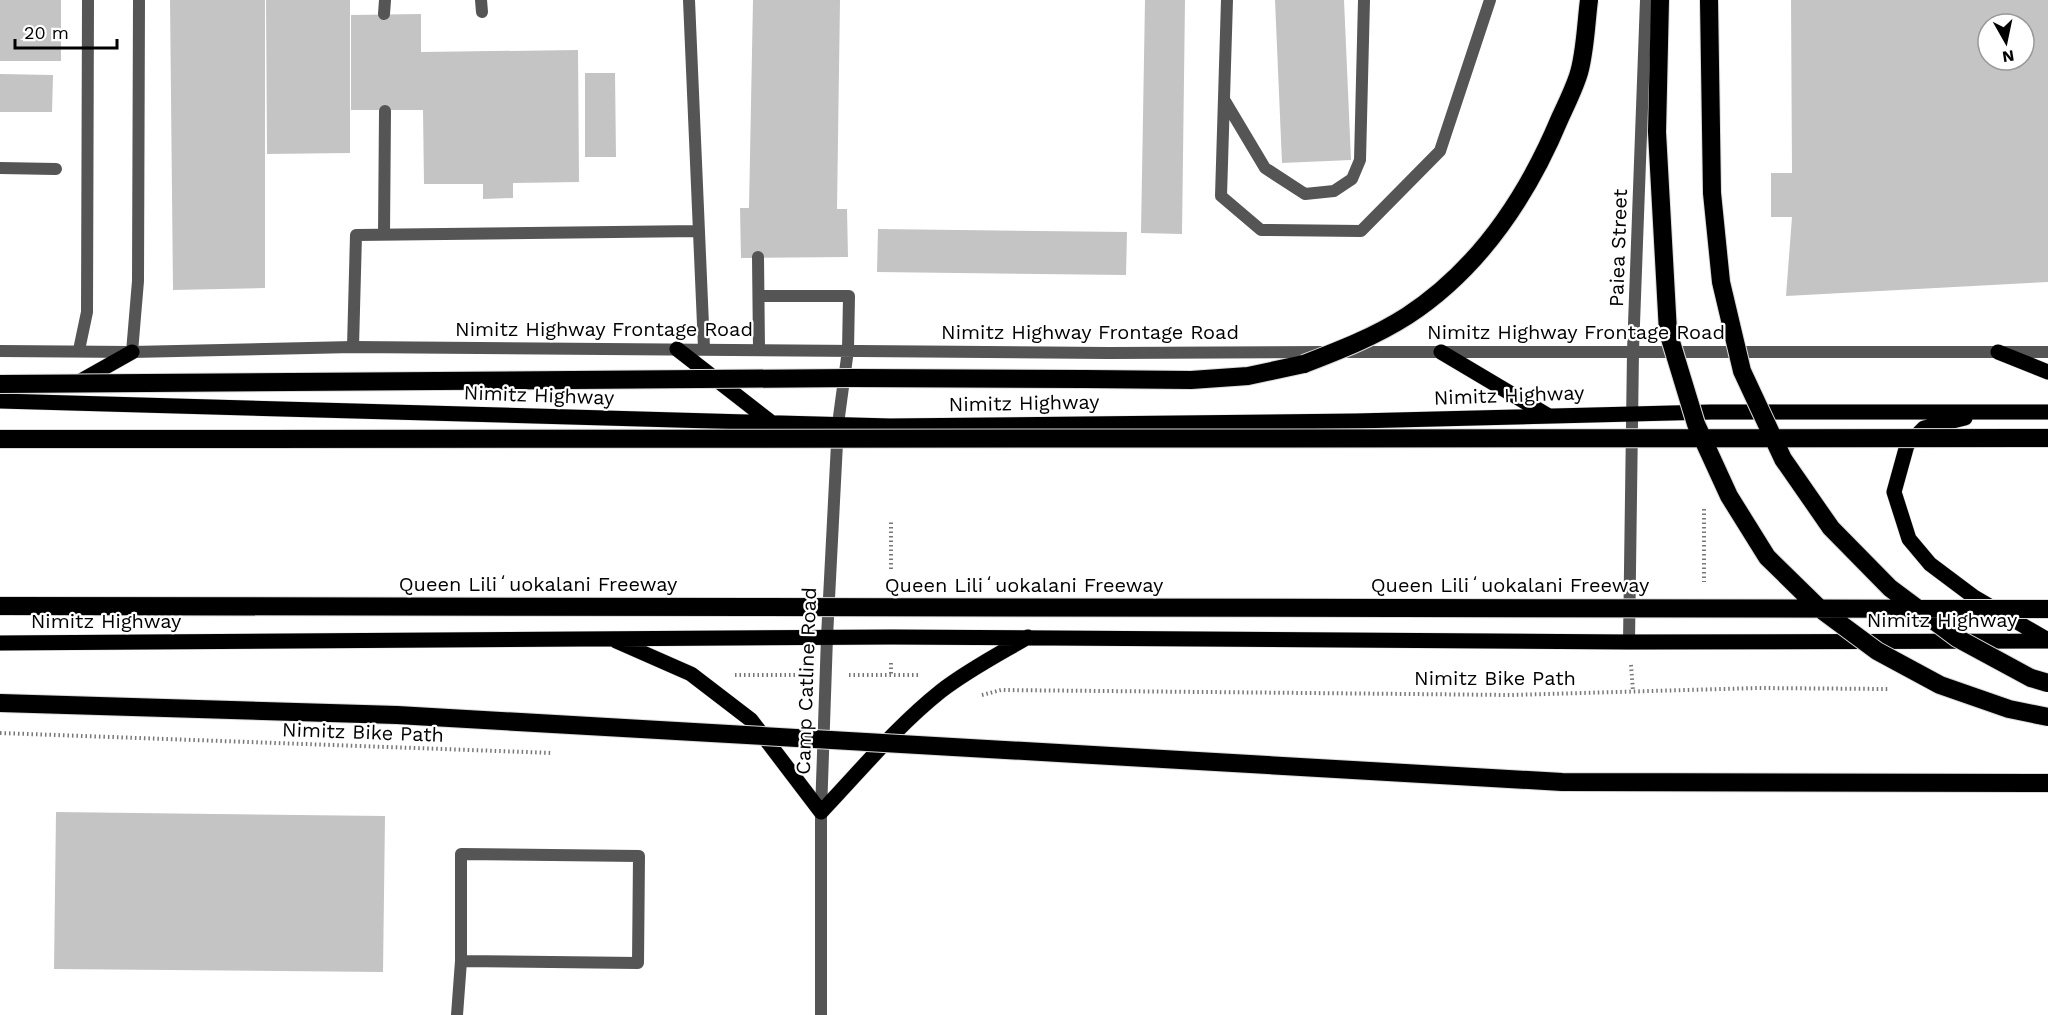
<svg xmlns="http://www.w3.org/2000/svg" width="2048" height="1015" viewBox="0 0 2048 1015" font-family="'Work Sans',sans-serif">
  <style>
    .building { fill: #c4c4c4; fill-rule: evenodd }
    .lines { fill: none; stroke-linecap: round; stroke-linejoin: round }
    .primary-casing { stroke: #dbdbdb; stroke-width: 16 }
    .highway-casing { stroke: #dbdbdb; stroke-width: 20 }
    .path { stroke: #777; stroke-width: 4; stroke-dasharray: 1.5 3; stroke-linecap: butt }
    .lane { stroke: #555; stroke-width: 12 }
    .street { stroke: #555; stroke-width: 12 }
    .primary { stroke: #000; stroke-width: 15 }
    .highway { stroke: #000; stroke-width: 18 }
    .highway-bridge-casing { stroke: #dbdbdb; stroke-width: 20; stroke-linecap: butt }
    .highway-bridge { stroke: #000; stroke-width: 18 }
    .labels { text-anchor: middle; stroke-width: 4.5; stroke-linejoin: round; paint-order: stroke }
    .street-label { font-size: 20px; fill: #000; stroke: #fff }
  </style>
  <rect width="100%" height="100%" fill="#fff"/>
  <!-- building -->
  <path class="building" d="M0,0H61V61H0Z
    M170,0H265V288L173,290Z
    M266,0H350V153L267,154Z
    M753,0H840L837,209H847L848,257L741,258L740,208H749Z
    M1145,0H1185L1182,234L1141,233Z
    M1275,0H1344L1351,160L1282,163Z
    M1791,0H2048V282L1786,296L1792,217H1771V173H1792ZM1988,24H2024V60H1988Z
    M421,14V52L578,50L579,182L513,183V198L483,199V184H424L423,110H351V15Z
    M585,73H615L616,157H585Z
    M0,74L53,75L52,112H0Z
    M878,229L1127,232L1126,275L877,272Z
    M56,812L385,816L383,972L54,969Z"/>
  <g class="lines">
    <!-- primary casing -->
    <g class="primary-casing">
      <path id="primary" d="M677,349L772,423
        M1441,352L1547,415
        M1998,352L2048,372
        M77,383L132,352
        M0,401L890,426L1356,421L1711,412H2048
        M1965,418L1924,428L1907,445L1894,492L1909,539L1930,564L1974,597L2048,640
        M616,641L691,674L751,720L821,812C860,771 897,726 941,691C968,670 999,654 1028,637
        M0,643L891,637L1629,642L2048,641"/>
    </g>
    <!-- highway casing -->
    <g class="highway-casing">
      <path id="highway" d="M1657,132L1660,0
        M1084,379L1191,380L1248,376L1304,364"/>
    </g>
    <!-- path -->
    <path class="path" d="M1704,509V582
      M891,569V521
      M891,663V675
      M1631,665L1633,691
      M735,675H803
      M849,675H920
      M982,695L1001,690L1511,695L1757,688L1888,689
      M0,733L553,753"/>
    <!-- lane -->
    <path class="lane" d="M481,0L482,12
      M689,0L704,348
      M1227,0L1221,196L1261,230L1361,231L1440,151L1490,0
      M384,14L385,0
      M1225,101L1265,168L1305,194L1334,191L1352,179L1360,160L1364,0
      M0,168L56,169
      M384,234L385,111
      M758,257L759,349
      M760,296H849L848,350
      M353,347L356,235L699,231
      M79,350L87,312L88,0
      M132,352L138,281L139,0
      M461,854L639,856L638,963L461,961Z
      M457,1015L461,961"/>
    <!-- street -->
    <path class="street" d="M0,351L132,352L353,347L1109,353L1325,352
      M1342,352H2048
      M1629,642L1633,351L1646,0
      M821,1015V812L827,637L838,424L848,350"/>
    <!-- primary -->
    <use href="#primary" class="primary"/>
    <!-- highway -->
    <use href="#highway" class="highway"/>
    <!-- highway-bridge casing -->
    <g class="highway-bridge-casing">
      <path id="highway-bridge" d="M1709,0L1712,193L1721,282L1742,371L1783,459L1831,528L1890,588L1957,638L2031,678L2048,683
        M1657,132L1668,332L1696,424L1729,496L1767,557L1819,608L1877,651L1940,685L2009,709L2048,717
        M1304,364C1340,350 1374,337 1407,316C1479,269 1527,197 1560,118C1566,105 1573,91 1578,76C1585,56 1586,23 1589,0
        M0,384L852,378L1084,379
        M0,439L2048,438
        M0,606L2048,609
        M0,703L397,715L1562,782L2048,783"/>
    </g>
    <!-- highway-bridge -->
    <use href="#highway-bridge" class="highway-bridge"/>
  </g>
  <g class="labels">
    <!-- street labels -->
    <g class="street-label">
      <text transform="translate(1618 248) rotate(-88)" y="7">Paiea Street</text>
      <text x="604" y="336">Nimitz Highway Frontage Road</text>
      <text x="1090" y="339">Nimitz Highway Frontage Road</text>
      <text x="1576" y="339">Nimitz Highway Frontage Road</text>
      <text transform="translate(539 395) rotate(2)" y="7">Nimitz Highway</text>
      <text transform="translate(1509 395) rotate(-2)" y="7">Nimitz Highway</text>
      <text transform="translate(1024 403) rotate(-1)" y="7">Nimitz Highway</text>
      <text x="538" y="591">Queen Liliʻuokalani Freeway</text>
      <text x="1024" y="592">Queen Liliʻuokalani Freeway</text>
      <text x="1510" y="592">Queen Liliʻuokalani Freeway</text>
      <text x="1942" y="627">Nimitz Highway</text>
      <text x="106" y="628">Nimitz Highway</text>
      <text x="1495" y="685">Nimitz Bike Path</text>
      <text transform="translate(806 681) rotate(-88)" y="7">Camp Catline Road</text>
      <text transform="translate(363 732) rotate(2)" y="7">Nimitz Bike Path</text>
    </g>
  </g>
  <!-- north arrow -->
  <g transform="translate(2006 42) rotate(171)"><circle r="28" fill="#ffffff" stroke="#999999" stroke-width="1.5"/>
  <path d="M0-4.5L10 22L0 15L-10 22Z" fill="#000000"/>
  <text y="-9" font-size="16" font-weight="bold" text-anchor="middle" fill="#000000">N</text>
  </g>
  <!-- scale -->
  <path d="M15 39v9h102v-9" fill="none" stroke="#000000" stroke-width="3"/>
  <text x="24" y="39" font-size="18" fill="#000000" stroke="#ffffff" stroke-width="4.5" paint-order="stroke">20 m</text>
</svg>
